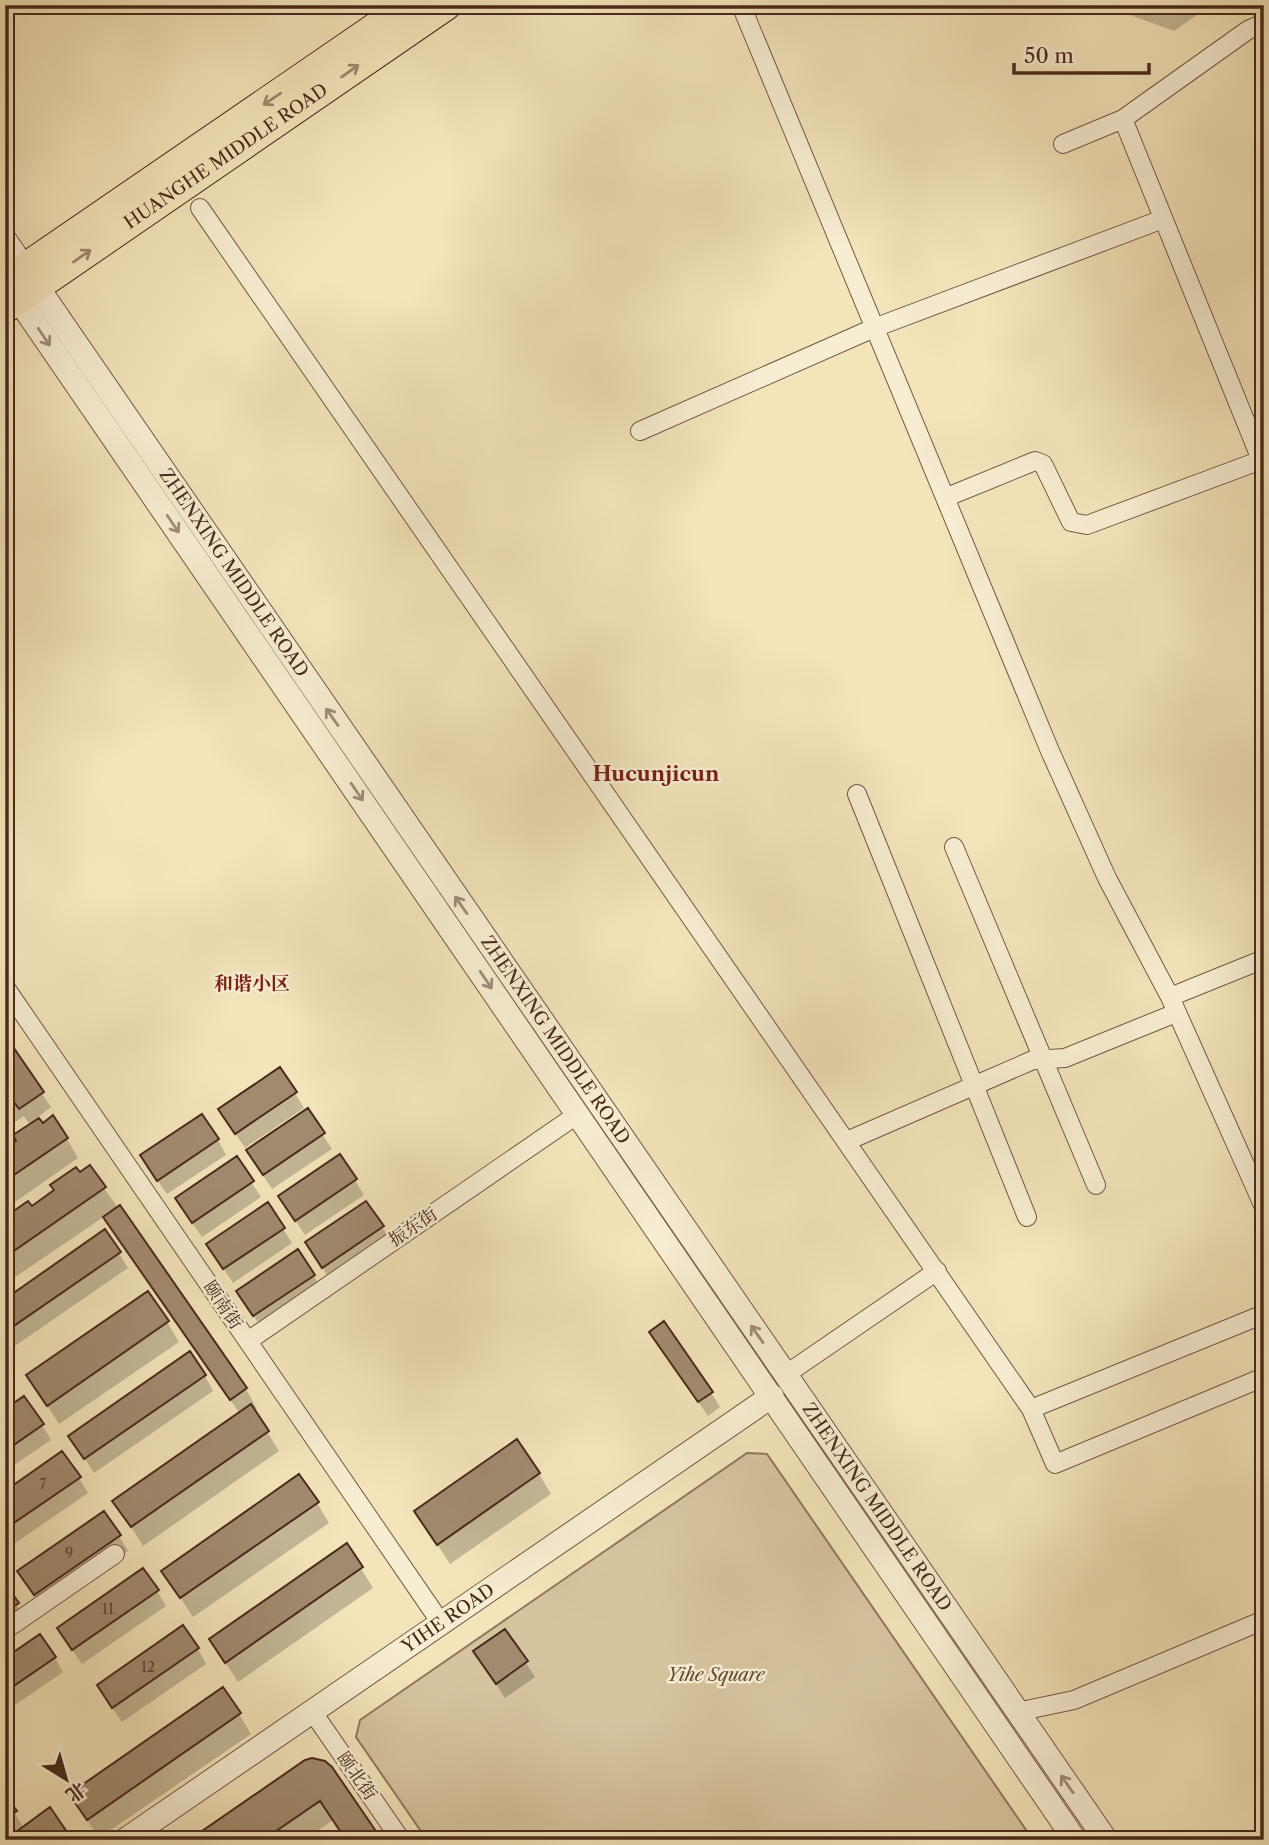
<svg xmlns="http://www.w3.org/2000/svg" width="1269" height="1845" viewBox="0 0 1269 1845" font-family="'Libre Caslon Text','Noto Serif SC',serif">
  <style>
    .green { fill: #d6c49f; stroke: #8f775e; stroke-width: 2 }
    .shadow { fill: #0003 }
    .building { fill: #a18b6f; stroke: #482a1d; stroke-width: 2 }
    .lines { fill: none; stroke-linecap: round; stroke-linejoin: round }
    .minor-casing { stroke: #735844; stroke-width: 20 }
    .tertiary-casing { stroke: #735844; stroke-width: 25 }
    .primary-casing { stroke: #482a1d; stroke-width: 32 }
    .minor { stroke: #f7edd2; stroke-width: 18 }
    .tertiary { stroke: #f7edd2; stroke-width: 23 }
    .primary { stroke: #f3e4ba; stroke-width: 30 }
    .oneway { stroke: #9e876c }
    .oneway2 { stroke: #a08c78 }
    .labels { text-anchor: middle; stroke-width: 5; stroke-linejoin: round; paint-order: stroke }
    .number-label { font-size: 14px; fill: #5e4232 }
    .street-label { font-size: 18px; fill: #482a1d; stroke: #f7edd2 }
    .park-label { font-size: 18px; font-style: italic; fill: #644937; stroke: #f7edd2 }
    .neighbourhood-label { font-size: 19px; font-weight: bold; fill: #7a1f14; stroke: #f7edd2 }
    .quarter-label { font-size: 21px; font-weight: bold; fill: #7a1f14; stroke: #f7edd2 }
  </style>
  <rect width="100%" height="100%" fill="#f3e4ba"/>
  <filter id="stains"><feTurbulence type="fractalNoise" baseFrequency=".00286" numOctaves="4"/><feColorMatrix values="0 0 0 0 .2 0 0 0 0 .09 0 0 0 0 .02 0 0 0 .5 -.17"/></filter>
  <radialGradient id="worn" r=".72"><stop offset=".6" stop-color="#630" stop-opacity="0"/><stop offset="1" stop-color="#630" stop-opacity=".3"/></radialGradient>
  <!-- green -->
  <path class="green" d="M747,1453L767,1454L1033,1840H427L356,1737L360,1720Z"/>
  <!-- shadow -->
  <path class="shadow" d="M1102,5H1211L1174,31Z
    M5,1038L51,1107L37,1118L42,1125L67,1139L78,1158L5,1209V1151L19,1141L30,1125L24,1116L5,1129Z
    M295,1093L304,1108L245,1148L229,1124Z
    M307,1111L332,1149L272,1189L256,1165Z
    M218,1140L226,1155L167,1194L151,1171Z
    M340,1157L364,1195L305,1235L289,1211Z
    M236,1159L261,1197L202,1237L185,1213Z
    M104,1188L246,1389L257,1409L254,1411L279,1451L143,1546L115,1501L240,1414L105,1216L5,1284V1226L31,1208Z
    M382,1227L391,1241L331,1281L316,1258Z
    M283,1229L292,1243L233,1283L217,1259Z
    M119,1253L128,1268L9,1350L5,1345V1301Z
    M313,1275L322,1290L263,1330L247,1306Z
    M167,1322L179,1342L59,1424L28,1376Z
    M660,1347L711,1393L720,1407L708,1416Z
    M205,1376L213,1391L94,1473L70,1436Z
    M5,1411L42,1425L51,1440L5,1471Z
    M539,1474L551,1494L450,1564L416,1512Z
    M79,1478L88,1493L5,1550V1493Z
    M317,1503L329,1523L193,1617L163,1571Z
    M119,1536L128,1551L44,1609L28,1586Z
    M347,1546L373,1588L238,1682L211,1640Z
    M5,1587L26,1619L5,1633Z
    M157,1591L166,1606L82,1664L67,1643Z
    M505,1631L535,1677L505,1698L475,1652Z
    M198,1649L206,1664L122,1722L107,1701Z
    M55,1658L63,1672L5,1712V1660Z
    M239,1714L251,1734L99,1838L71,1795Z
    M305,1762L346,1840L333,1820L304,1840H192Z
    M5,1798L24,1828L66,1833L70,1840H5Z"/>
  <!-- building -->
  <path class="building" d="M1145,5H1171L1162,11Z
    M5,1035L44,1092L19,1109L5,1090Z
    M280,1067L297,1092L235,1134L218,1109Z
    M5,1090L14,1102L5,1108Z
    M308,1108L325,1133L263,1175L246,1150Z
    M202,1114L219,1139L157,1181L140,1155Z
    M53,1115L68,1138L5,1181V1149L16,1141L13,1135L39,1118L43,1123Z
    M340,1154L357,1179L295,1221L278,1196Z
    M237,1156L254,1181L192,1223L175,1198Z
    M90,1165L106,1187L5,1257V1217L28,1201L32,1206L54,1190L50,1185L76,1167L80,1172Z
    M366,1201L384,1226L322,1268L305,1242Z
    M268,1202L285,1228L223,1269L206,1244Z
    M120,1205L247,1388L230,1400L103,1217Z
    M105,1229L121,1252L5,1332V1299Z
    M298,1249L315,1275L253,1316L236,1291Z
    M148,1291L169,1321L47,1406L26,1375Z
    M664,1321L713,1392L698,1402L649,1332Z
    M190,1351L206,1375L84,1459L68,1436Z
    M24,1396L44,1424L5,1451V1409Z
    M251,1404L269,1431L131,1527L112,1501Z
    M517,1439L540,1473L437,1545L414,1511Z
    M62,1451L81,1477L5,1529V1491Z
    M299,1474L319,1502L180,1598L161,1571Z
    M104,1511L121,1535L34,1595L17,1571Z
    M347,1543L363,1567L225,1663L209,1639Z
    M143,1568L159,1590L72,1650L57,1628Z
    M5,1584L19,1603L5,1612Z
    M183,1625L199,1648L112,1708L97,1685Z
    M505,1629L528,1661L496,1684L473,1651Z
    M40,1634L56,1657L5,1692V1658Z
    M223,1687L241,1713L87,1820L69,1794Z
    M312,1758L325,1761L332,1767L382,1840H346L320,1801L263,1840H189L305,1760Z
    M5,1795L17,1811L5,1819Z
    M50,1807L67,1832L55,1840H5Z"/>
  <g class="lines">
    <!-- minor casing -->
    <g class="minor-casing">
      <path id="minor" d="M741,5L1050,751L1107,878L1170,997L1264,1207
        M1123,119L1248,30L1264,23
        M1063,144L1123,119L1264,467
        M200,208L1031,1409L1055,1464L1264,1377
        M640,431L874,328L1163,219
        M947,497L1035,461L1043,464L1071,522L1087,525L1264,459
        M857,794L1027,1217
        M954,847L1096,1185
        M5,987L441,1623
        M1170,997L1264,959
        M847,1141L1033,1060L1065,1058L1176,1013
        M248,1341L578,1114
        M785,1375L937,1271
        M1031,1409L1264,1314
        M5,1630L115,1554
        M312,1711L401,1840
        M1017,1712L1074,1700L1264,1620"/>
    </g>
    <!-- tertiary casing -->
    <g class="tertiary-casing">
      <g id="tertiary">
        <path id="s1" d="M5,240L1106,1840"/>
        <path d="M9,286L1075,1840"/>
        <path id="s2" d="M125,1840L772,1396"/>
      </g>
    </g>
    <!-- primary casing -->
    <g class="primary-casing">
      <g id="primary">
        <path d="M5,282L409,5"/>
        <path id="s3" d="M5,308L446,5"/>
      </g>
    </g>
    <!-- minor -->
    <use href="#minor" class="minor"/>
    <!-- tertiary -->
    <use href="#tertiary" class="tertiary"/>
    <!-- primary -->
    <use href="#primary" class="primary"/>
  </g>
  <!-- one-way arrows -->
  <defs><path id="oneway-shaft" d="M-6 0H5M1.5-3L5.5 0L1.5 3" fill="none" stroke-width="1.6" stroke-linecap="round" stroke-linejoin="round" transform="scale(1.75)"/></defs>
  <g class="oneway">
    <use href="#oneway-shaft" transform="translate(350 71) rotate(-35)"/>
    <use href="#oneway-shaft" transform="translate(272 99) rotate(146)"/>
    <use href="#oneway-shaft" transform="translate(82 256) rotate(-35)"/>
  </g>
  <g class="oneway2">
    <use href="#oneway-shaft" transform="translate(44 337) rotate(56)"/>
    <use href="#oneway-shaft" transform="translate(173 524) rotate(56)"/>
    <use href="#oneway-shaft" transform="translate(332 717) rotate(-125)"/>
    <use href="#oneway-shaft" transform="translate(357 792) rotate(56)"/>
    <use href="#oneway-shaft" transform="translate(461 905) rotate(-125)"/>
    <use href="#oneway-shaft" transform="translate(486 980) rotate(56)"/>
    <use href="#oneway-shaft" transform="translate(757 1334) rotate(-125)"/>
    <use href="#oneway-shaft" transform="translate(1067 1784) rotate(-125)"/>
  </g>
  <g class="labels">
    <!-- number labels -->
    <g class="number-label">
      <text x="43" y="1489">7</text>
      <text x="69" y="1558">9</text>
      <text x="108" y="1614">11</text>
      <text x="148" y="1672">12</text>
    </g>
    <!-- street labels -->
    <g class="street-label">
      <text dy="6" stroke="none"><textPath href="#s3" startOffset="268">HUANGHE MIDDLE ROAD</textPath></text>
      <text dy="6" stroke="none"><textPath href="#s1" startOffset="404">ZHENXING MIDDLE ROAD</textPath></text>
      <text dy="6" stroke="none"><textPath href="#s1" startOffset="971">ZHENXING MIDDLE ROAD</textPath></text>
      <text transform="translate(413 1227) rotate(-34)" y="6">振东街</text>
      <text transform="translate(223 1305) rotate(56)" y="6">颐南街</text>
      <text dy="6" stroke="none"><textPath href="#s1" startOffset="1538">ZHENXING MIDDLE ROAD</textPath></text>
      <text dy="6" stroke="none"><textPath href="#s2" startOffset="392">YIHE ROAD</textPath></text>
      <text transform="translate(357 1776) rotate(55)" y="6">颐北街</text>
    </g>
    <!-- park labels -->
    <g class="park-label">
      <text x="716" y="1681">Yihe Square</text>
    </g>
    <!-- neighbourhood labels -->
    <g class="neighbourhood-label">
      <text x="252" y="990">和谐小区</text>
    </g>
    <!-- quarter labels -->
    <g class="quarter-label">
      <text x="656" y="781">Hucunjicun</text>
    </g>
  </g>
  <!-- margin -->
  <rect width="1269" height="1845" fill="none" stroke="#f3e4ba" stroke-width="28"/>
  <rect x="7" y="7" width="1255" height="1831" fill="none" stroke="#482a1d" stroke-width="3.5"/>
  <rect x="14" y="14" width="1241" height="1817" fill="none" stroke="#482a1d" stroke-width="2"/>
  <!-- north arrow -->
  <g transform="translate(66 1779) rotate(143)" stroke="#f7edd2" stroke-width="5" paint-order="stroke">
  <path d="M0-5L12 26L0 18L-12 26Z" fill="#482a1d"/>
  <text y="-10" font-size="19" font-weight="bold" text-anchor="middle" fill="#482a1d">北</text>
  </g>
  <!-- scale -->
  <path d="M1014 63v10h135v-10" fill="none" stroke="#482a1d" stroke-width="3.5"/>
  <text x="1024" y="63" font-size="21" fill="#482a1d" stroke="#f7edd2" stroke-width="5" paint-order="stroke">50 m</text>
  <rect width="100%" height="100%" filter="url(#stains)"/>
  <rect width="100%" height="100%" fill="url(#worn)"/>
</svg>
